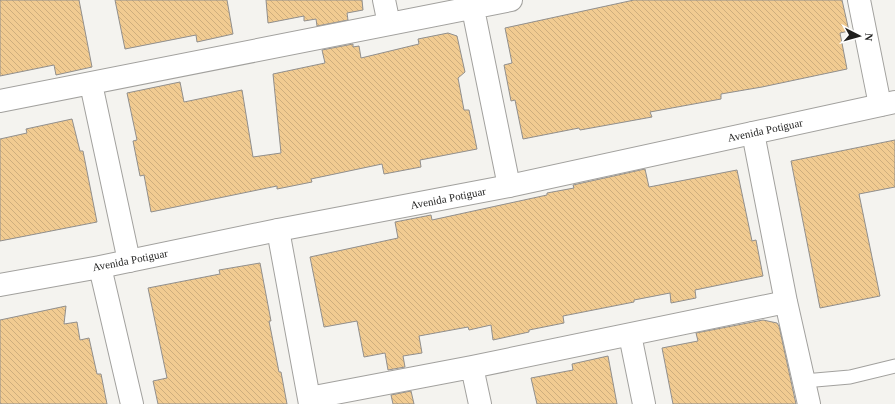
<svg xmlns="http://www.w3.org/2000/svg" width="895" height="404" viewBox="0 0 895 404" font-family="'Times New Roman',serif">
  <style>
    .building { fill: url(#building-back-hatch); stroke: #918f8d }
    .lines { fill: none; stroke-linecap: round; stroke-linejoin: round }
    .service-casing { stroke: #a2a19e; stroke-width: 15 }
    .minor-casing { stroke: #a2a19e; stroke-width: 24 }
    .tertiary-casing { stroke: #a2a19e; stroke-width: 24 }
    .service { stroke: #fff; stroke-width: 13 }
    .minor { stroke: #fff; stroke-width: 22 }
    .tertiary { stroke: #fff; stroke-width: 22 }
    .labels { text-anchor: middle; stroke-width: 3; stroke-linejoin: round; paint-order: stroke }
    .street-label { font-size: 11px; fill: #1f1f1e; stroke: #fff }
  </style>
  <defs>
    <pattern id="building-back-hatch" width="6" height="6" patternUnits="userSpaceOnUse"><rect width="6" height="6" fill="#f1cb91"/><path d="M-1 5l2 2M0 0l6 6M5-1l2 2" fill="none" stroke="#ceae7d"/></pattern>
  </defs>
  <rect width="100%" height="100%" fill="#f4f3ef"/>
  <!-- building -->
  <path class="building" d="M0,0H79L92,67L56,75L54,65L0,76Z
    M115,0H227L233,34L197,42L196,35L125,49Z
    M266,0H362L363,10L347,13L348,20L317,26L316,19L304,21V16L268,23Z
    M634,0H842L849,31L840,33L847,69L762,87L721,94V99L650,112L652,117L580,130L579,128L523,139L515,100L511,101L504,65L512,63L505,28Z
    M448,33L457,36L465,72L458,78L464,110H469L477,149L420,160L421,167L384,174L382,164L311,179L312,182L277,189V186L151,212L144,175L140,176L133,141L137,140L127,93L180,82L184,102L242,90L253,157L281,153L273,74L325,63L322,50L353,44V47L359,46L361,58L419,44L418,39Z
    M72,119L80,151H83L97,222L0,241V139L27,133L26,129Z
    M895,140V187L859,194L880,296L820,308L791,161Z
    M645,169L649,187L737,170L752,241L756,240L763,276L695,290L696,298L671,303L670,293L634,300V302L563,316L564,323L529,330V332L493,340L491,325L469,330L468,327L419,336L422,353L403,356L405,367L388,370L385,353L364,357L357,321L324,327L310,257L398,238L395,222L431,215L432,220L547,195V193L574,188L573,185Z
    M260,263L271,321H269L279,372H281L287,404H158L153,381L167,378L148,288L220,274L219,270Z
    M66,306L64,324L77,322L80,340L89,338L97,374H101L107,404H0V320Z
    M763,320L777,323L779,326L796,404H673L662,348L698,341L696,333Z
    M608,356L617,404H537L531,378L573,370L572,364Z
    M411,391L414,404H393L391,395Z"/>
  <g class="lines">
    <!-- service casing -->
    <g class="service-casing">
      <path id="service" d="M804,381L850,377L895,366"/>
    </g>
    <!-- minor casing -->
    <g class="minor-casing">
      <path id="minor" d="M384,0L389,24
        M859,0L880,105
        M473,9L509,186
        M91,84L129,261
        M0,101L511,0
        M753,133L786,302L809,404
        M278,230L310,404
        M630,335L644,404
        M472,367L480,404
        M309,398L472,367L786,302"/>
    </g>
    <!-- tertiary casing -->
    <g class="tertiary-casing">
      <path id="tertiary" d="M100,267L132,404
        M0,285L100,267L278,230L509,186L895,102"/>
    </g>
    <!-- service -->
    <use href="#service" class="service"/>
    <!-- minor -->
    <use href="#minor" class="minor"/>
    <!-- tertiary -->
    <use href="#tertiary" class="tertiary"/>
  </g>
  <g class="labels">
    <!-- street labels -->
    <g class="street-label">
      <text transform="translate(765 130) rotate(-12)" y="4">Avenida Potiguar</text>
      <text transform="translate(448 198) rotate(-11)" y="4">Avenida Potiguar</text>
      <text transform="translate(130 260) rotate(-11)" y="4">Avenida Potiguar</text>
    </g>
  </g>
  <!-- north arrow -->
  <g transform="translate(859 36) rotate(96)" stroke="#ffffff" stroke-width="3" paint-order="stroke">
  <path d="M0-3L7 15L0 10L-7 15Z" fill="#1f1f1e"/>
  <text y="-6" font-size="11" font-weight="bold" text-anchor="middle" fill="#1f1f1e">N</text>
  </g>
</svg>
